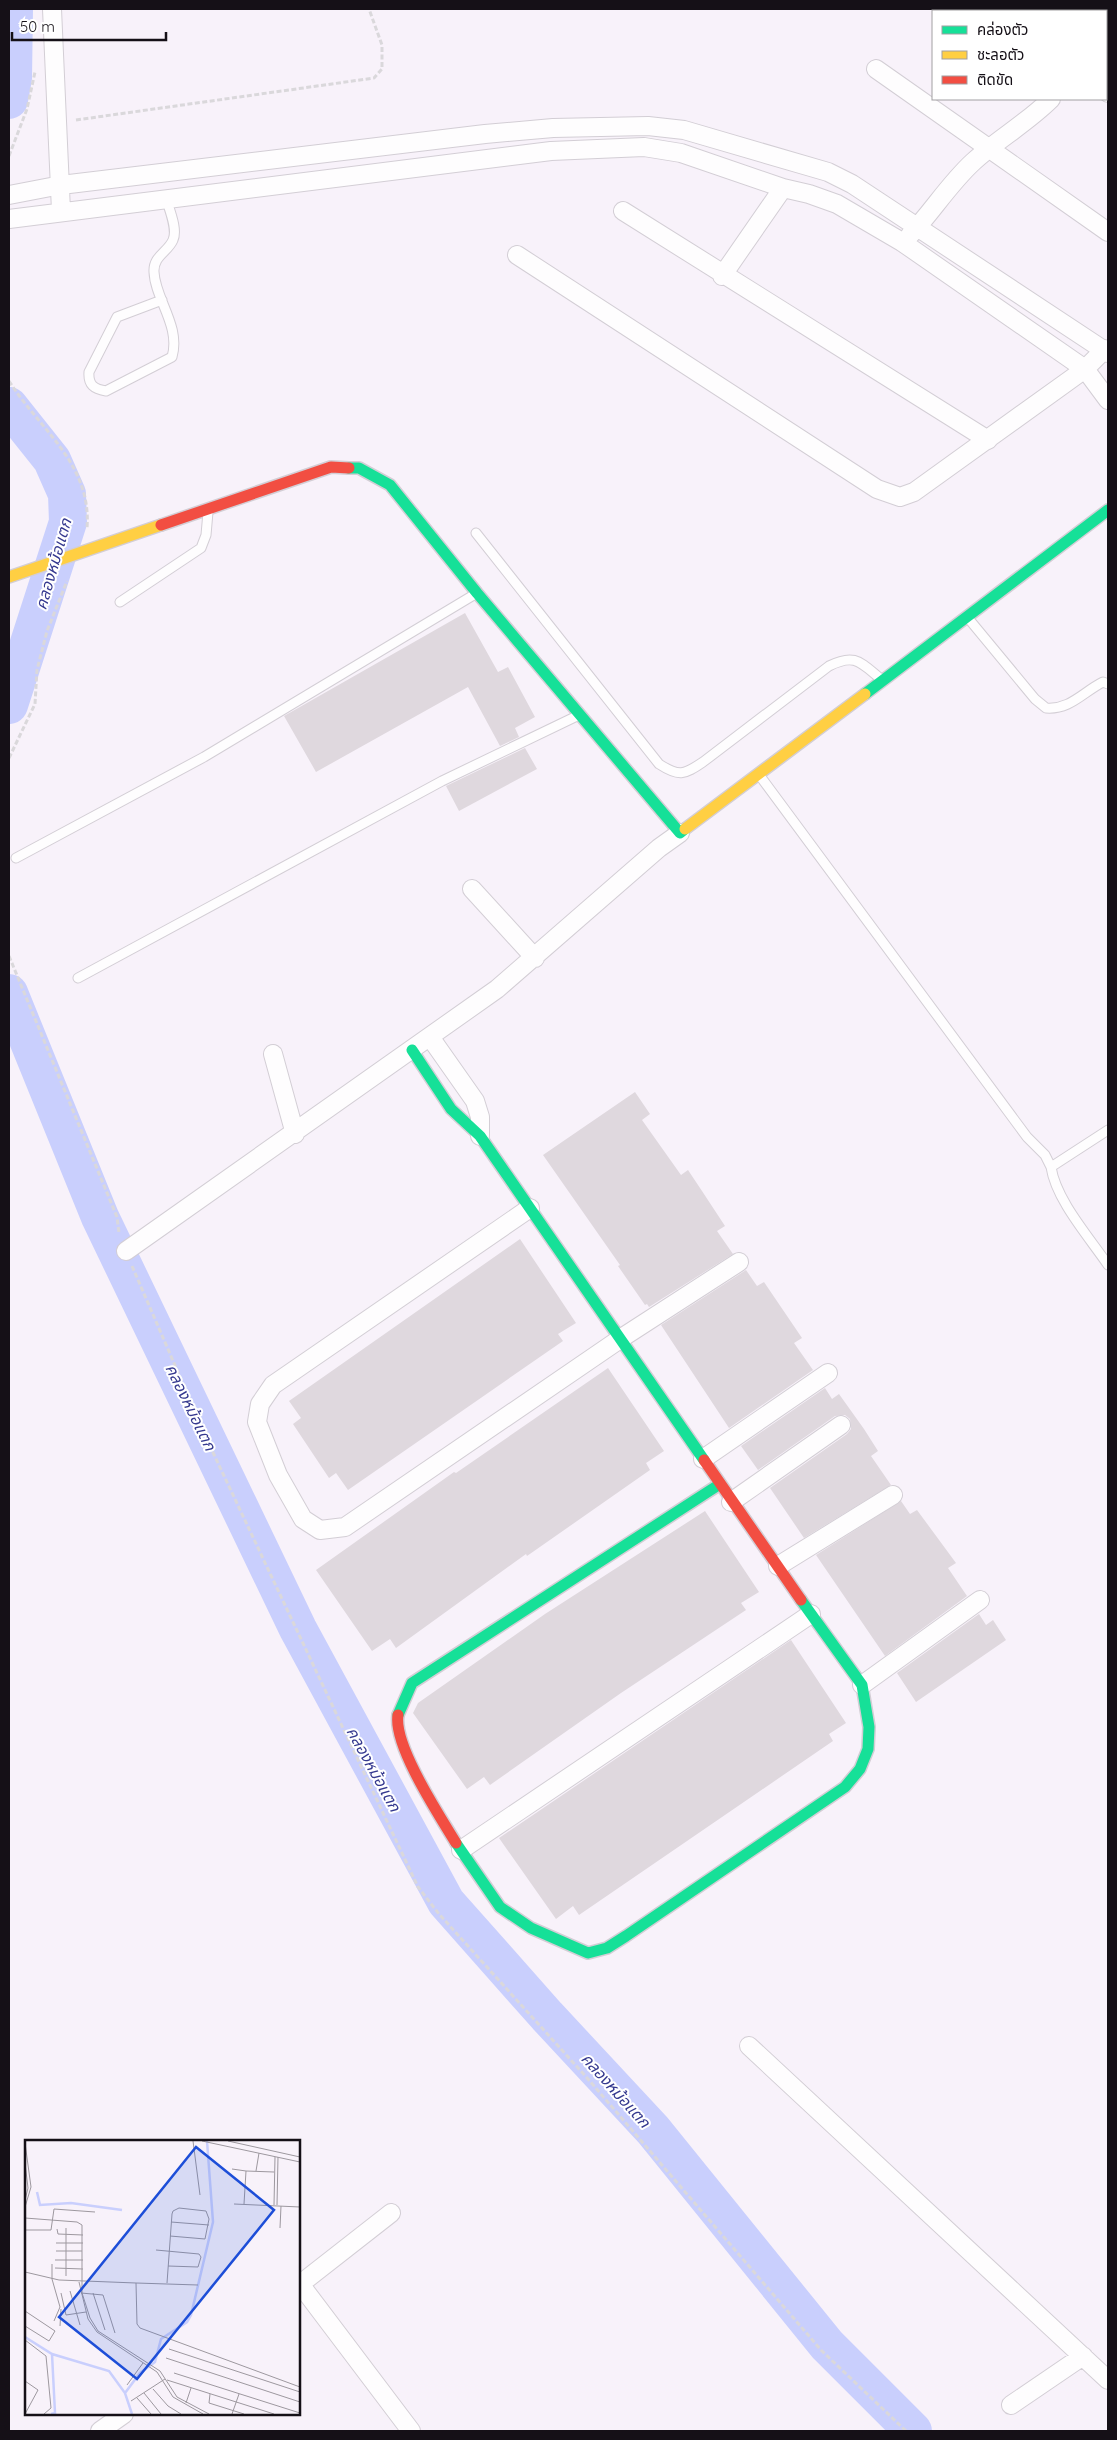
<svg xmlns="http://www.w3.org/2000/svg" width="1117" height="2440" viewBox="0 0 1117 2440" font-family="Quicksand,'Noto Sans Thai',sans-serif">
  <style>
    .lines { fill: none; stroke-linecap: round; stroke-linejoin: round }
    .river { stroke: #c9cffd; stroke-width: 38 }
    .building { fill: #dfd8de }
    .lane-casing { stroke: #d3ced5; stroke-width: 11 }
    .street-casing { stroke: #d3ced5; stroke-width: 20 }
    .fast-casing { stroke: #d3ced5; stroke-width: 14 }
    .slow-casing { stroke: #d3ced5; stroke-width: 14 }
    .jam-casing { stroke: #d3ced5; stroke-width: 14 }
    .path { stroke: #dad8db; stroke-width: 3; stroke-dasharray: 5 2.5; stroke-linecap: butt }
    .lane { stroke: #fefdfe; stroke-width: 9 }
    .street { stroke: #fefdfe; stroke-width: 18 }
    .fast { stroke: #16e098; stroke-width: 11 }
    .slow { stroke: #ffcf43; stroke-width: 11 }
    .jam { stroke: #f24e42; stroke-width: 11 }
    .labels { text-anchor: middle; stroke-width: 4; stroke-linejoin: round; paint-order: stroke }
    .water-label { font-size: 16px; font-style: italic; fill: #35398f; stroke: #fff }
    .inset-river { fill: none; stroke: #c9cffd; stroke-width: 2.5 }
    .inset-road { fill: none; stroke: #9d989f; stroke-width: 1 }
    .view { fill: #1d4ed8; fill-opacity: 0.15; stroke: #1d4ed8; stroke-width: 2.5 }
    .inset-edge { fill: none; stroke: #151017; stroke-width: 2.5 }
  </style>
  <rect width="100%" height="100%" fill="#f8f2fa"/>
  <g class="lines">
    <!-- river -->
    <path class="river" d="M9,100L13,78L14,9
      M9,406L52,460L67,494L68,522L9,705
      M9,993L100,1217L298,1629L446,1902L547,2016L653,2130L827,2345L913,2431"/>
  </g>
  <!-- building -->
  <path class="building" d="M465,613L498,672L508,667L535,717L515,728L519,737L500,746L468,687L316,772L284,716Z
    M525,748L537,769L459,811L446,786Z
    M635,1092L650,1114L642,1120L681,1175L688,1170L702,1191L725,1226L717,1231L733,1254L649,1307L647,1304L645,1305L618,1266L620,1265L543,1155Z
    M520,1239L576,1323L558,1334L563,1341L348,1490L336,1473L329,1478L293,1424L301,1418L289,1401Z
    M746,1270L757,1286L764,1282L802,1338L794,1343L813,1370L729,1428L661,1325Z
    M608,1368L664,1451L646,1463L650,1470L527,1556L526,1554L396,1648L390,1639L372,1651L316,1570L454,1472L456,1473Z
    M825,1388L832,1399L839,1394L864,1429L878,1451L871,1456L891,1485L804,1538L770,1488L847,1434L851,1429L850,1419L845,1415L835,1416L758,1470L741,1446Z
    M901,1501L910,1514L917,1510L956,1563L948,1568L967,1596L885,1656L816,1555Z
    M705,1511L759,1592L741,1603L746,1610L621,1693L490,1785L484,1777L467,1789L413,1713L418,1703L545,1614Z
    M979,1614L986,1625L993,1620L1006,1640L916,1702L897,1673Z
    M791,1640L846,1723L829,1734L833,1741L579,1915L573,1906L556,1919L499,1838Z"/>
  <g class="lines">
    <!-- lane casing -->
    <g class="lane-casing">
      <path id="lane" d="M162,300L117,317L89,372C88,385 94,389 106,391L172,357C181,326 155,299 154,272C153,256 168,252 173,240C178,229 169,209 166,198
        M476,533L659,764C679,777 684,775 703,762L829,666C855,653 860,662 881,679
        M120,602L201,548L206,535L208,512
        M968,618L1035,699L1046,708C1070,710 1083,692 1103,682L1108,684
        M760,776L1027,1137L1045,1155L1051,1167L1108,1130
        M16,858L204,757L477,593
        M78,978L442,781L577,716
        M1051,1167C1056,1200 1089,1237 1108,1265"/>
    </g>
    <!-- street casing -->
    <g class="street-casing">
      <path id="street" d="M52,9L61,211
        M1091,9L1093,11
        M996,11H997
        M1106,27L1108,30
        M876,69L1108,232
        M1106,91L1108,93
        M9,195L61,185L485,134L553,128L648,126L684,130L828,172L852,184L1108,353
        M623,211L988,440
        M9,219L551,151L644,147L681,153L783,188L809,194L837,204L902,242L1085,369L1108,400
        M910,235C932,212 949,184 973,162C998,139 1027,123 1051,99
        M517,255L877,489L900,497L914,492L1085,369L1105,349
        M722,276L783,188
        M472,889L535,958
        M430,1037L475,1101L480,1117V1136
        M273,1054L295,1134
        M530,1208L273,1385L260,1404L257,1422L278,1475L303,1519L320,1530L345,1527L620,1339L739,1262
        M126,1251L497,989L659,848L680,833
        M703,1459L828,1373
        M731,1502L841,1425
        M778,1566L893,1495
        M862,1685L980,1600
        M461,1850L811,1614
        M749,2046L1108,2380
        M300,2284L411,2431
        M299,2285L391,2213
        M1011,2405L1083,2356
        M100,2431L124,2414"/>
    </g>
    <!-- fast casing -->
    <g class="fast-casing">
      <path id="fast" d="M349,468H359L390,485L477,593L680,833L685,829
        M865,694L1108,510
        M412,1050L451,1109L480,1136L704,1460
        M398,1715L412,1683L720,1484
        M456,1843L500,1907L531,1928L588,1953L607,1948L626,1936L845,1787L860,1769L868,1749L869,1727L862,1685L801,1600"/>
    </g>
    <!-- slow casing -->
    <g class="slow-casing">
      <path id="slow" d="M9,577L161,525
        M685,829L865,694"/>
    </g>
    <!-- jam casing -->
    <g class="jam-casing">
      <path id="jam" d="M161,525L331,467L349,468
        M704,1460L801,1600
        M398,1715C393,1745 439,1815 456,1843"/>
    </g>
    <!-- path -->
    <path class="path" d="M76,120L374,78L382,69V45L369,9
      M9,156L27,109L35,72
      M9,381C40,430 92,464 87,528
      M9,758L35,704L37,670L47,631L67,581
      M9,956L117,1217L119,1233
      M132,1266L209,1444L418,1887L439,1914L588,2079L821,2350L906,2431"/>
    <!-- lane -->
    <use href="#lane" class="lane"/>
    <!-- street -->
    <use href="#street" class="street"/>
    <!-- fast -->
    <use href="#fast" class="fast"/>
    <!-- slow -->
    <use href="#slow" class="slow"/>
    <!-- jam -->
    <use href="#jam" class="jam"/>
  </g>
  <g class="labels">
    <!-- water labels -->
    <g class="water-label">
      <text transform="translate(53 564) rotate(-74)" y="6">คลองหม้อแตก</text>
      <text transform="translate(191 1407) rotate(64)" y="6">คลองหม้อแตก</text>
      <text transform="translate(374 1769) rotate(61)" y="6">คลองหม้อแตก</text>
      <text transform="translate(616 2090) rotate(48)" y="6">คลองหม้อแตก</text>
    </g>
  </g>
  <!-- overview -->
  <g transform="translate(25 2140)">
    <rect width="275" height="275" fill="#f8f2fa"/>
    <path class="inset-river" d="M12,52L15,65L46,63L97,70M0,197L27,214L84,231L100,253L107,274M100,253L115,233L130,222L136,199L162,182L166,175L188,82L182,1M26,274L30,273L27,214"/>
    <path class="inset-road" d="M168,1L175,55M177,1L275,22M203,1L275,17M0,3L6,47L0,67M0,23L3,48L0,60M207,29L221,31L219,64M221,31L249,32M231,31L234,13M209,64L275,67M249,65L250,17M252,65L253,17M0,78L52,82L57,85V153L65,178L73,191L135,231L152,257L184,274M146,82L184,85M255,88L256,66M32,89L33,94L58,95M1,90H26L29,69L70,72M31,103H58M131,110L174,114L176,117L173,127L143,126M31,111H57M30,120H58M27,124V139L35,167L29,181M30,128L58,129M0,132L34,140L111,143L112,184L115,188L275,247M41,136V88M54,142L63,179L72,192L132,232L148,257L178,274M111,143L173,145M142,143L147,74L148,71L154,68L181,71L184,79L180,99L145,96M45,151L55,185M36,153L41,175L61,172M56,153L78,155L90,193M68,153L80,190M0,171L30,191L24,201L0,186M35,186L36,169M0,200L21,216L26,268L19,274M144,209L275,252M141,218L275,262M149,233L275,273M142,240L249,274M0,241L13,250L0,274M102,245L118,223M128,249L143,266L156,274M119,253L136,274M185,254L184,263L219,274M112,258L126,274M106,261L140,239M161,263L166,248M207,274L214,254"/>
    <path class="view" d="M171,7L249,70L112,239L34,177Z"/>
    <rect width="275" height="275" class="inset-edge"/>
  </g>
  <!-- border -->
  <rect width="1117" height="2440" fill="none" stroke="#151017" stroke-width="20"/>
  <!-- legend -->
  <rect x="932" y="10" width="175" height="90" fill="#ffffff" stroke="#a19fa2"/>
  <rect x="942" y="26" width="25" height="8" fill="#16e098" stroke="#a19fa2"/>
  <text x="977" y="35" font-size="15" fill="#151017">คล่องตัว</text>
  <rect x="942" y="51" width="25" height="8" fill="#ffcf43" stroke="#a19fa2"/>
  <text x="977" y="60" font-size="15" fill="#151017">ชะลอตัว</text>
  <rect x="942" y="76" width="25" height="8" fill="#f24e42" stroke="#a19fa2"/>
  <text x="977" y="85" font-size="15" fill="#151017">ติดขัด</text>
  <!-- scale -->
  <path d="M12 32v8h154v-8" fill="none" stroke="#151017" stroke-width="2.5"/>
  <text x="20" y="32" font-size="15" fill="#151017" stroke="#ffffff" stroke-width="4" paint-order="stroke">50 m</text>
</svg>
